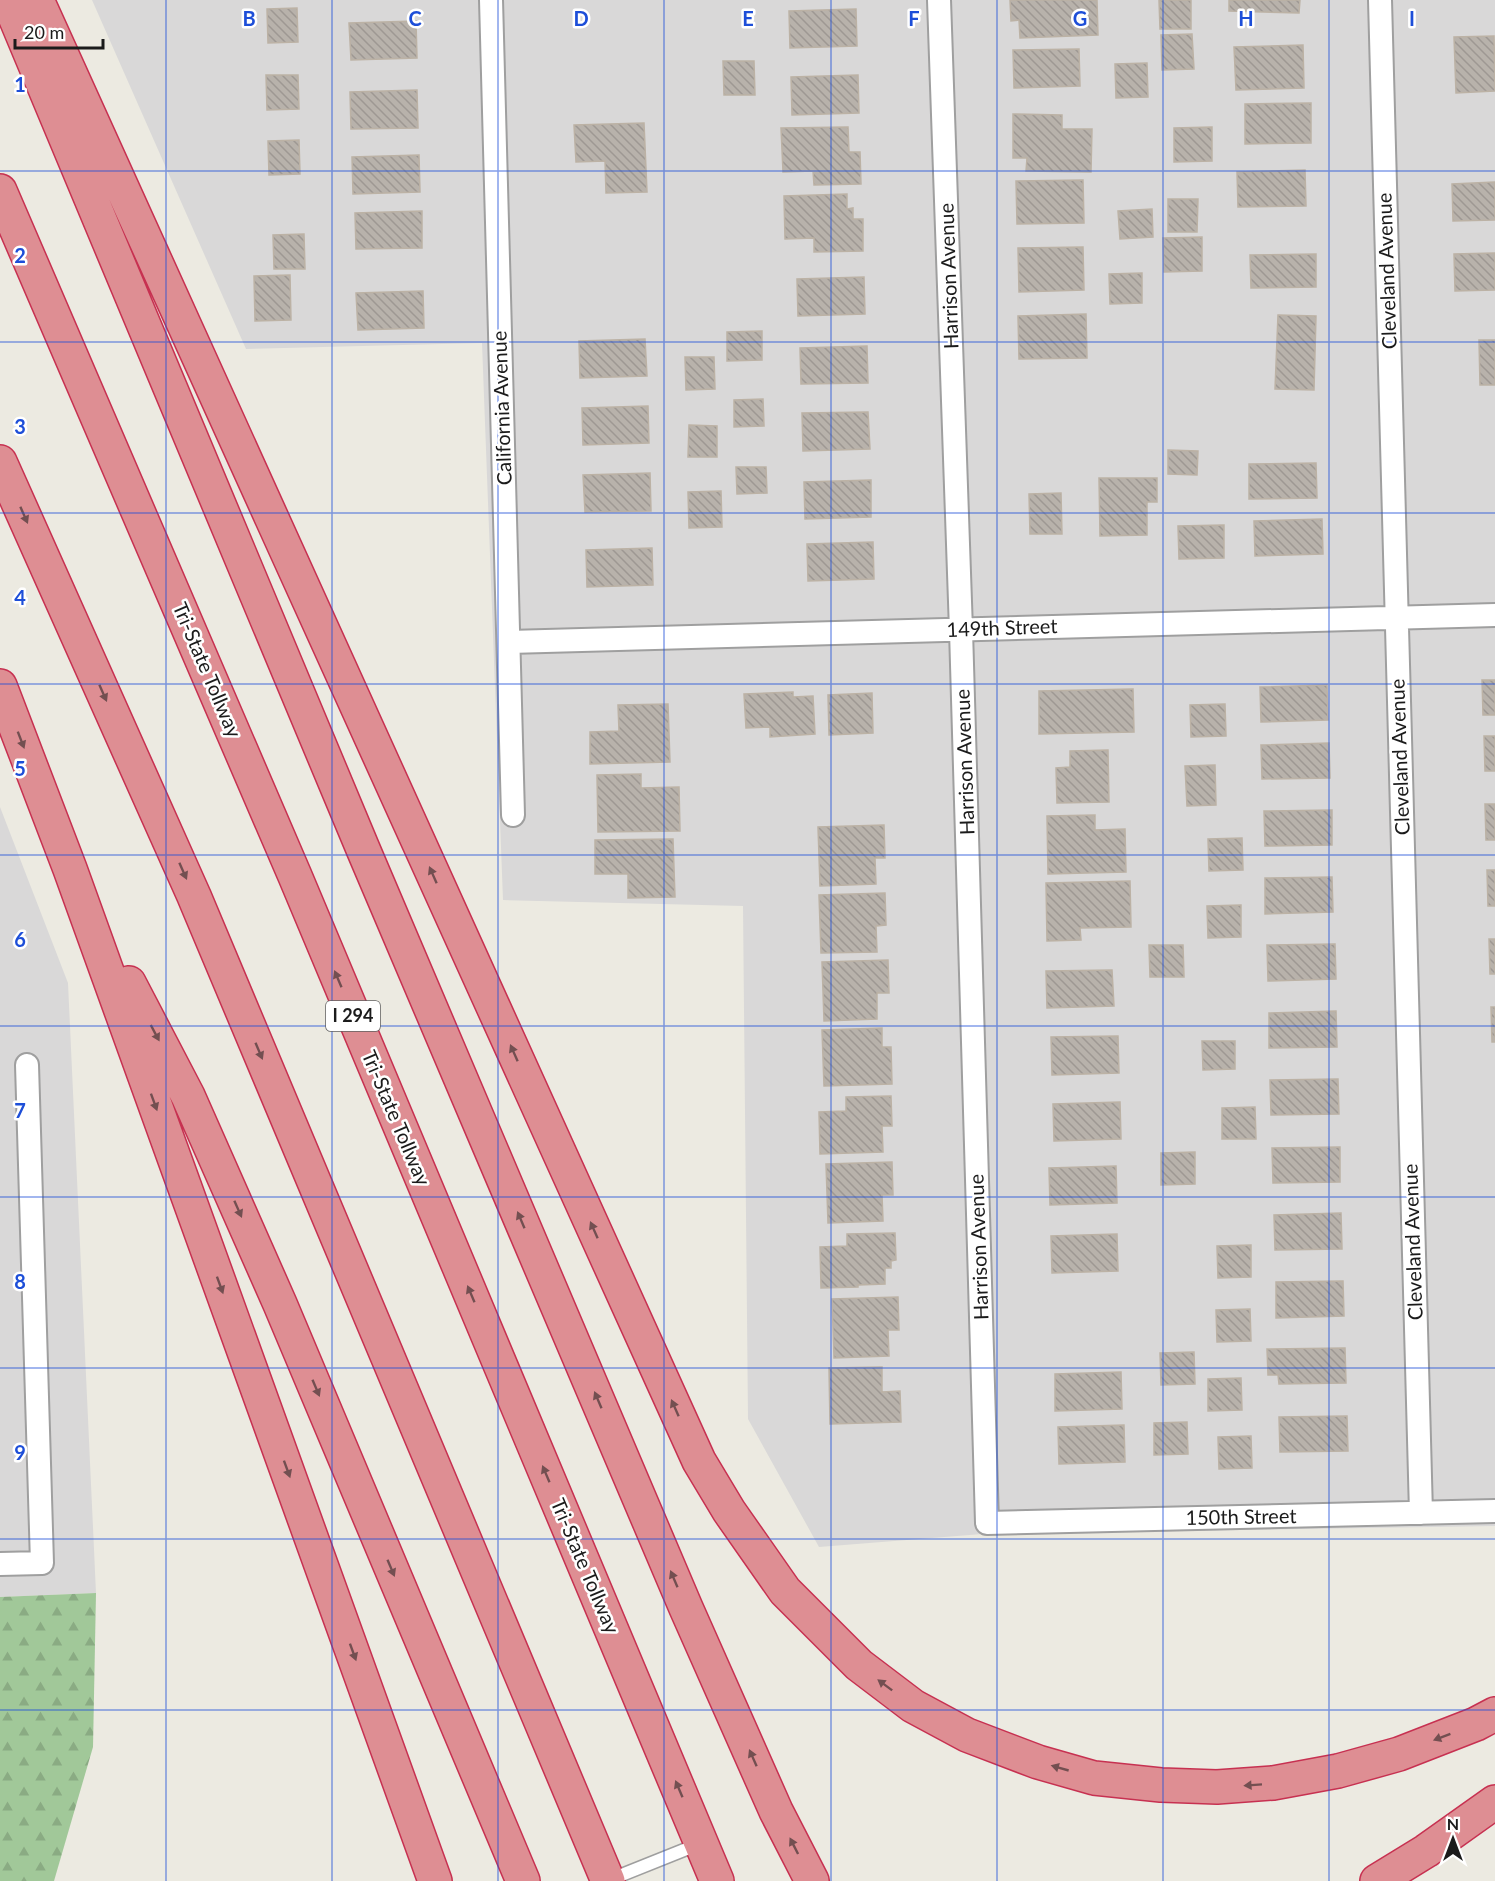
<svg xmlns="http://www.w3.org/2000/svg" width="1495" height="1881" viewBox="0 0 1495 1881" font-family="Lato,sans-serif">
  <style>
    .residential { fill: #d9d8d8 }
    .forest { fill: url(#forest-firs) }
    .building { fill: url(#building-back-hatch); stroke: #bcb2a5; stroke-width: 1.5 }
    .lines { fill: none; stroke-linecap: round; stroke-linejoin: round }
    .lane-casing { stroke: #9f9f9f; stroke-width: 15 }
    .street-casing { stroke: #9f9f9f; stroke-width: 26 }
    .highway-casing { stroke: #c73151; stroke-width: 36 }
    .lane { stroke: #fff; stroke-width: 12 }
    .street { stroke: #fff; stroke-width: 22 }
    .highway { stroke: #de8e93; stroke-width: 33 }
    .oneway { fill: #734f51 }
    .grid { fill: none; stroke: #1d4ed8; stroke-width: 1.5; stroke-opacity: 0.55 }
    .labels { text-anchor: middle; stroke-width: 5; stroke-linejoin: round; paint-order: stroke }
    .shield { fill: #fff; stroke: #5f5f5f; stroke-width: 1.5 }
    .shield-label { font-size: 18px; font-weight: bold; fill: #1b1b1b }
    .street-label { font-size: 20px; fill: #1b1b1b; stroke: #fff }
    .grid-label { font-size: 20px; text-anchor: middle; font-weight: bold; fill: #1d4ed8; stroke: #fff; stroke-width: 5; stroke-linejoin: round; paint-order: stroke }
  </style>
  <defs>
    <pattern id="forest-firs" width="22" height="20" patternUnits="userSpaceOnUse" patternTransform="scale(1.5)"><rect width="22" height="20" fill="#a1c899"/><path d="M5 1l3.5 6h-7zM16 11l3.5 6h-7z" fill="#8aab83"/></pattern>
    <pattern id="building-back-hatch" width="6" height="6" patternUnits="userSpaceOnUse" patternTransform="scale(1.5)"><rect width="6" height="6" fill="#b8b2ab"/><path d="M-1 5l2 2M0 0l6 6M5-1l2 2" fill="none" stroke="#9e9893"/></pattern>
  </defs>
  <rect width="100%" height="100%" fill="#eceae1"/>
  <!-- residential -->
  <path class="residential" d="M92,0H1495V1526L982,1534L819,1547L748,1419L743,906L503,900L482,343L246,349Z
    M0,807L68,983L96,1593L0,1597Z"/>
  <!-- forest -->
  <path class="forest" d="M96,1593L93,1747L54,1881H0V1597Z"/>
  <!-- building -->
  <path class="building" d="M1010,0H1097L1098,35L1020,38L1019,20L1011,21Z
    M1159,0H1191V29H1160Z
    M1229,0H1300L1299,13L1229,11Z
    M297,8L298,42L268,43L267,9Z
    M856,9L857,46L790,48L789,11Z
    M416,21L417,58L351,60L349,23Z
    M1192,34L1194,69L1162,70L1161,35Z
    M1494,36L1495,91L1456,93L1454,37Z
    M1303,45L1304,88L1236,90L1234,47Z
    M1079,49L1080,86L1014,88L1013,50Z
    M723,61H754L755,95H724Z
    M1147,63L1148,97L1116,98L1115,64Z
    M266,75H298L299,109L267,110Z
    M858,75L859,113L792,115L791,77Z
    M417,90L418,128L351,129L350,92Z
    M1311,103V143L1245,144V104Z
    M1013,114L1062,115V129H1092L1091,172L1026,171L1027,158H1013Z
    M644,123L647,192L606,193L605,161L576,162L574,125Z
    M848,127L849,152H860L861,184L814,185L813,171L783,172L781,128Z
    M1212,127V161L1174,162V128Z
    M299,140L300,174L269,175L268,141Z
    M419,155L420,192L353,194L352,157Z
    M1305,170L1306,206L1238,207L1237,172Z
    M1083,180L1084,223L1017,224L1016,181Z
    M1495,182V220L1453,221L1452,184Z
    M847,194V209L853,208V219H863V251L814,252V238L785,239L784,196Z
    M1168,199H1198L1197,232H1168Z
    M1152,209L1153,237L1120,239L1118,211Z
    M422,211V248L356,249L355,213Z
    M304,234L305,269H274L273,235Z
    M1202,237V271L1164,272L1163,238Z
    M1083,247L1084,290L1019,292L1018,248Z
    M1495,253V290L1455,291L1454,254Z
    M1316,254V287L1251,288L1250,255Z
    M1142,273V303L1110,304L1109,274Z
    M290,275L291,320L255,321L254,276Z
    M864,277L865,314L798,316L797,279Z
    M423,291L424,328L358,330L356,293Z
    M1086,314L1087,358L1019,359L1018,316Z
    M1278,315L1316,316L1314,390L1275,389Z
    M762,331V360L727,361V332Z
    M645,339L647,376L580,378L579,341Z
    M1479,340H1495V385H1480Z
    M867,346L868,383L801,384L800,348Z
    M685,357H714L715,389L686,390Z
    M763,399L764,426L734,427V400Z
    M648,406L649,443L583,445L582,408Z
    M868,412L870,449L803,451L802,413Z
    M689,425L717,426V457H688Z
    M1168,450L1198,451L1197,475L1168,474Z
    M1316,463L1317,498L1249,499V464Z
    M736,467H766L767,493L737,494Z
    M650,473L651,511L585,512L583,475Z
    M1099,478H1157V502H1147V535L1100,536Z
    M871,480V517L805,519L804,482Z
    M721,491L722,527L689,528L688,492Z
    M1061,493L1062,534H1030L1029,494Z
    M1322,519L1323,554L1255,556L1254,521Z
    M1224,525V558L1179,559L1178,526Z
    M873,542L874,579L808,581L807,544Z
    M652,548L653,585L587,587L586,550Z
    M1482,680H1495V715H1483Z
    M1327,685L1328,720L1261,722L1260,687Z
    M1133,689L1134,732L1039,734V691Z
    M793,692V697L813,696L815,734L770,737V727L746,728L744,694Z
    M872,693L873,733L829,735L828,695Z
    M668,704L670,762L590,764V732L619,731L618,705Z
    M1225,704L1226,736L1191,737L1190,705Z
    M1484,736H1495V771H1485Z
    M1329,743L1330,778L1262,779L1261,745Z
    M1108,750L1109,802L1057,803L1056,768L1070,767V751Z
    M1215,765L1216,805L1187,806L1185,766Z
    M641,774V788L679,787L680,831L598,832L597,775Z
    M1485,804H1495V840H1486Z
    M1332,810V845L1265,846L1264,811Z
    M1095,815V830L1125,829L1126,872L1048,874L1047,816Z
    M884,825L885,858H875L876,884L820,886L818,827Z
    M1242,838L1243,870L1209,871L1208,839Z
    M673,839L675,897L628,898V874H595V840Z
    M1487,870H1495V906H1488Z
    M1332,877L1333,912L1265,914V878Z
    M1130,881L1131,927L1080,928L1081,940L1047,941L1046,883Z
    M885,893L886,925L876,926L877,952L821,953L819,895Z
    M1241,905V937L1208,938L1207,906Z
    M1489,939H1495V974H1490Z
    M1335,944L1336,979L1268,981L1267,945Z
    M1149,945H1183L1184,977H1150Z
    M888,960L889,993H877V1019L824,1021L822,962Z
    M1112,970L1114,1006L1047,1008L1046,971Z
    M1491,1007H1495V1042H1492Z
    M1336,1011L1337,1047L1269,1048V1013Z
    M882,1028V1047H891L892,1084L824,1086L822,1030Z
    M1118,1036L1119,1073L1052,1075L1051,1037Z
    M1202,1041H1235V1069L1203,1070Z
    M1338,1079L1339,1114L1271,1115L1270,1080Z
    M891,1096L892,1126H882L883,1152L820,1154L819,1112L846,1111V1097Z
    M1120,1102L1121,1139L1054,1141L1053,1104Z
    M1255,1107L1256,1139H1222V1108Z
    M1340,1147V1182L1273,1183L1272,1148Z
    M1195,1152V1184L1161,1185V1153Z
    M892,1162L893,1195H882L883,1221L828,1223L826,1164Z
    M1116,1166L1117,1203L1050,1205L1049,1168Z
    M1341,1213L1342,1249L1275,1250L1274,1215Z
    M895,1233L896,1260L891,1261V1268H885V1284L858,1285V1287L821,1288L820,1247L847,1246V1234Z
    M1117,1234L1118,1271L1052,1273L1051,1236Z
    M1251,1245V1277L1218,1278L1217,1246Z
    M1343,1281L1344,1316L1276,1318V1282Z
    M898,1297L899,1330H888L889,1356L834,1358L832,1299Z
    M1250,1309L1251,1341L1217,1342L1216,1310Z
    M1345,1348L1346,1383L1279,1384L1278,1375H1268L1267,1349Z
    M1194,1352L1195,1384L1161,1385L1160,1353Z
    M882,1367V1392L900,1391L901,1422L830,1424L829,1368Z
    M1121,1372L1122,1409L1055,1411V1374Z
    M1241,1378L1242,1410L1208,1411V1379Z
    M1347,1416L1348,1451L1280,1452L1279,1417Z
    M1187,1422L1188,1454L1154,1455V1423Z
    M1124,1425L1125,1462L1059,1464L1058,1427Z
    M1251,1436L1252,1468L1219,1469L1218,1437Z"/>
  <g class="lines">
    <!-- lane casing -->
    <g class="lane-casing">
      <path id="lane" d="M609,1880L699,1844"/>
    </g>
    <!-- street casing -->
    <g class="street-casing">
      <path id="street" d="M491,0L513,815
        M939,0L961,630L987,1523L1495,1511
        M1380,0L1421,1513
        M509,642L1495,615
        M0,1564L42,1563L27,1065"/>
    </g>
    <!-- highway casing -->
    <g class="highway-casing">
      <path id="highway" d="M8,0L363,849L686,1608L776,1811L812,1881
        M37,0L699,1461L729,1511L785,1591L859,1665L913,1706L967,1735L1038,1762L1094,1778L1161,1785L1217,1787L1273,1783L1338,1771L1399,1754L1476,1724L1495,1714
        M0,191L295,876L717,1881
        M0,462L194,896L608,1881
        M0,686L70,869L435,1881
        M129,983L188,1096L280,1304L523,1881
        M1377,1881L1426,1851L1495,1802"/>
    </g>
    <!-- lane -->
    <use href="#lane" class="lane"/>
    <!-- street -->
    <use href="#street" class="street"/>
    <!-- highway -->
    <use href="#highway" class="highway"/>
  </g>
  <!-- one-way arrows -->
  <defs><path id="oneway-solid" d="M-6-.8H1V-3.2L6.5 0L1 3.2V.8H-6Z" transform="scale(1.5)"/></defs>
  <g class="oneway">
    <use href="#oneway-solid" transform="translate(24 515) rotate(66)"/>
    <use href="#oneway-solid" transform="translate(103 693) rotate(66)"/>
    <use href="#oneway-solid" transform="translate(21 740) rotate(69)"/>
    <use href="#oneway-solid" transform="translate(183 871) rotate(66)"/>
    <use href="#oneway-solid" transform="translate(433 875) rotate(-114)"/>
    <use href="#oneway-solid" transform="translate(338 979) rotate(-113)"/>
    <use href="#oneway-solid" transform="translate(155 1033) rotate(62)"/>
    <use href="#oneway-solid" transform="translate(259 1051) rotate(67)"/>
    <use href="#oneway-solid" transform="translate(514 1053) rotate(-114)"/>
    <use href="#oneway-solid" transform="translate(154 1102) rotate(70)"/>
    <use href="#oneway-solid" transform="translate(238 1209) rotate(66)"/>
    <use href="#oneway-solid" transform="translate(521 1220) rotate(-113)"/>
    <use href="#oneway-solid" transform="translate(594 1230) rotate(-114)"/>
    <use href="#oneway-solid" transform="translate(220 1285) rotate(70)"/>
    <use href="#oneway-solid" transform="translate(471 1294) rotate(-113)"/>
    <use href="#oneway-solid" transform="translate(316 1388) rotate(67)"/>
    <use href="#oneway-solid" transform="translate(598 1400) rotate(-113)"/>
    <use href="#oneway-solid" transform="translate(675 1408) rotate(-114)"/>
    <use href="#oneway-solid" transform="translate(287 1469) rotate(70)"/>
    <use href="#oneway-solid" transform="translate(546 1474) rotate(-113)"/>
    <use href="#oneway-solid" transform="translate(391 1568) rotate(67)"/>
    <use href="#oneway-solid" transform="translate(674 1579) rotate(-113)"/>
    <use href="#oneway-solid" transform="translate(353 1652) rotate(70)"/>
    <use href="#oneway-solid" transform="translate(885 1685) rotate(-143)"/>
    <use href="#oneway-solid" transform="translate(1442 1737) rotate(159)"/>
    <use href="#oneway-solid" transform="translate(753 1758) rotate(-114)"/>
    <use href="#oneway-solid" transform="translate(1060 1768) rotate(-164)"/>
    <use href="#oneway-solid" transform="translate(1253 1785) rotate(176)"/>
    <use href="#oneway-solid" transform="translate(679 1789) rotate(-113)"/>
    <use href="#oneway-solid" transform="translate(794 1846) rotate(-117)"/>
  </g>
  <!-- grid -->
  <path class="grid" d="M166,0V1881M332,0V1881M498,0V1881M664,0V1881M831,0V1881M997,0V1881M1163,0V1881M1329,0V1881M0,171H1495M0,342H1495M0,513H1495M0,684H1495M0,855H1495M0,1026H1495M0,1197H1495M0,1368H1495M0,1539H1495M0,1710H1495"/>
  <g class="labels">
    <!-- shield labels -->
    <rect class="shield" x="326" y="1001" width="54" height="30" rx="4.5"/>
    <g class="shield-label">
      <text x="353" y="1022">I 294</text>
    </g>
    <!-- street labels -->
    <g class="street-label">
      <text transform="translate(1387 271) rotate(-92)" y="7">Cleveland Avenue</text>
      <text transform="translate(949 276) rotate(-92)" y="7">Harrison Avenue</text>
      <text transform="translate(502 408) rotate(-92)" y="7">California Avenue</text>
      <text transform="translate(1002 628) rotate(-2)" y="7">149th Street</text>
      <text transform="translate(207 670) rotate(67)" y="7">Tri-State Tollway</text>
      <text transform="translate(1400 757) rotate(-92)" y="7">Cleveland Avenue</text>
      <text transform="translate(965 762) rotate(-92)" y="7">Harrison Avenue</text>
      <text transform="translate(396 1118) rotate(67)" y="7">Tri-State Tollway</text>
      <text transform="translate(1413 1242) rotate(-92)" y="7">Cleveland Avenue</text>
      <text transform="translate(979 1247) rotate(-92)" y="7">Harrison Avenue</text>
      <text transform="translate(1241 1517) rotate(-1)" y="7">150th Street</text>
      <text transform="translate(585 1566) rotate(67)" y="7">Tri-State Tollway</text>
    </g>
  </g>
  <g class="grid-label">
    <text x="249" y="26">B</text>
    <text x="415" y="26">C</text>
    <text x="581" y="26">D</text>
    <text x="748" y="26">E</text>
    <text x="914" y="26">F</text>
    <text x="1080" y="26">G</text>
    <text x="1246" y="26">H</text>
    <text x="1412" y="26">I</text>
    <text x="20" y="92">1</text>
    <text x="20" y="263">2</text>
    <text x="20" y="434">3</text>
    <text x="20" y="605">4</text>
    <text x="20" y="776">5</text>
    <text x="20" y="947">6</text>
    <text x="20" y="1118">7</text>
    <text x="20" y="1289">8</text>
    <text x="20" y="1460">9</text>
  </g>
  <!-- north arrow -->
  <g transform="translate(1453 1839)" stroke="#ffffff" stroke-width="4.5" paint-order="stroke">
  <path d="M0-4.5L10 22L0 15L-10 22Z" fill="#1b1b1b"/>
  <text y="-9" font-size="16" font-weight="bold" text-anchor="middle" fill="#1b1b1b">N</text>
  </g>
  <!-- scale -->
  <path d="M15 39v9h88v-9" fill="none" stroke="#1b1b1b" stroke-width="3"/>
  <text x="24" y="39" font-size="18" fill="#1b1b1b" stroke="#ffffff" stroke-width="4.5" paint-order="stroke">20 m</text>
</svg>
